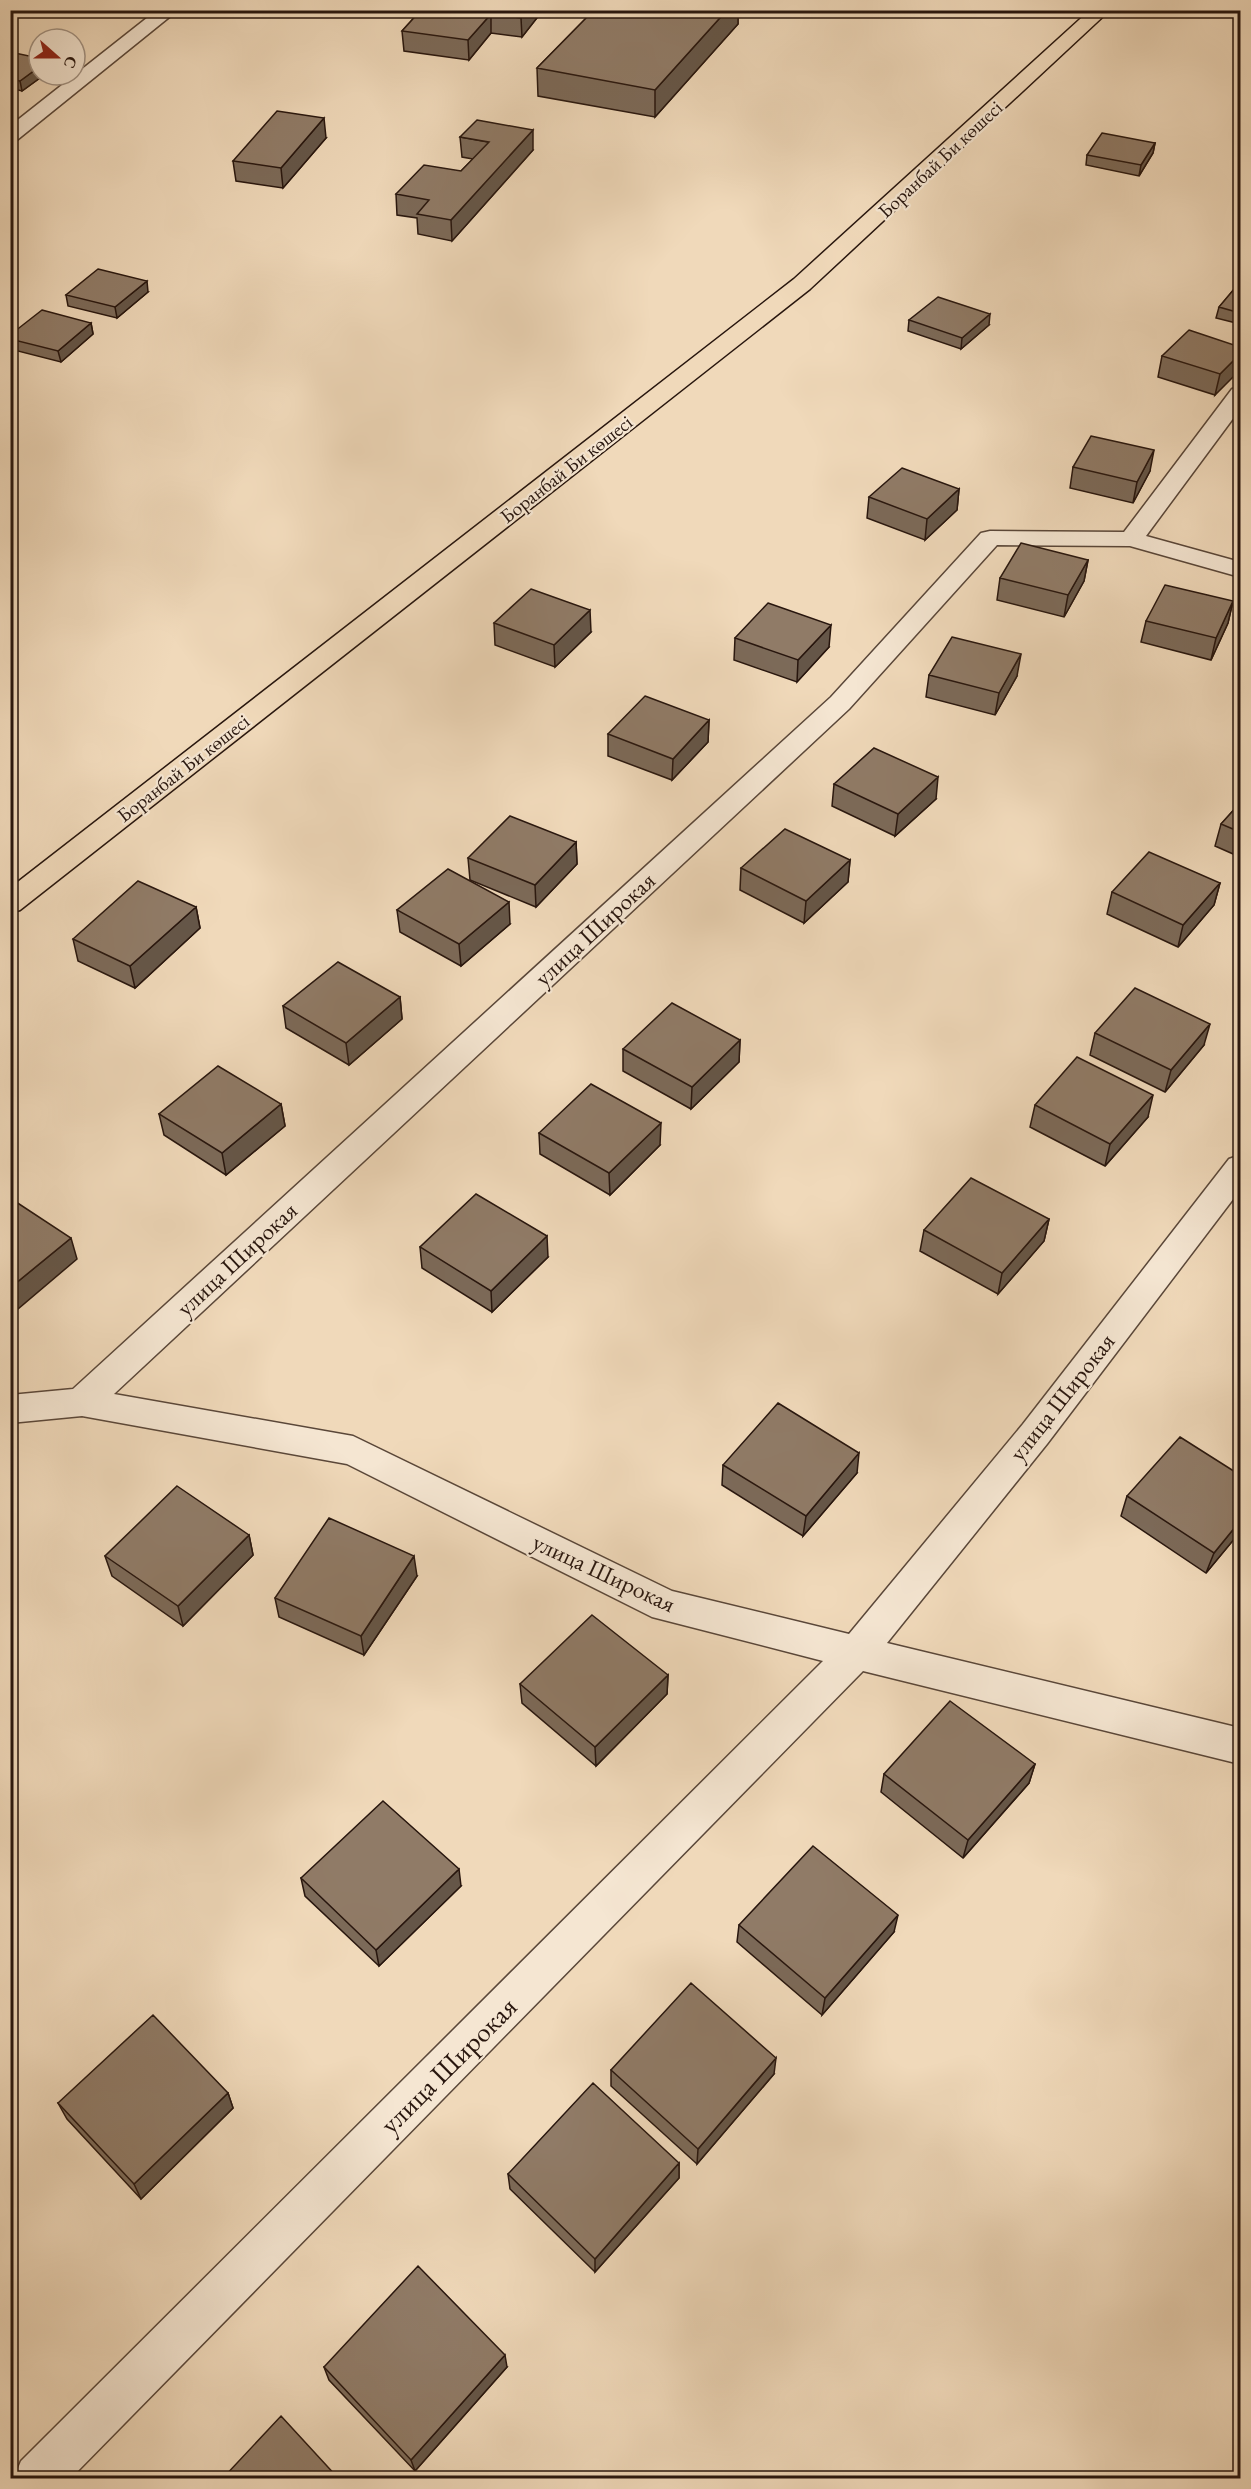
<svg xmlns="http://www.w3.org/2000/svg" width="1251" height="2489" viewBox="0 0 1251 2489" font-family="'EB Garamond',serif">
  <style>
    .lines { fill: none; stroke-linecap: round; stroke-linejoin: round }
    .minor-casing { stroke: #5a4739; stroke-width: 3 }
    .major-casing { stroke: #28160e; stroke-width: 3 }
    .minor { fill: #f5e6d2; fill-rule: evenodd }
    .major { fill: #f0d9ba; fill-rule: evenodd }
    .wall { fill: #7c6a59; stroke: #28160e; stroke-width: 1.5 }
    .shaded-wall { fill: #655648; stroke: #28160e; stroke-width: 1.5 }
    .building { fill: #907b67; stroke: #28160e; stroke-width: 1.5 }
    .labels { text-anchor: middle; stroke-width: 4.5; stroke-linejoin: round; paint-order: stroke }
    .far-street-label { font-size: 20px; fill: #28160e; stroke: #f5e6d2 }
    .street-label { font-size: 24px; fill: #28160e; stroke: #f5e6d2 }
    .near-street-label { font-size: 28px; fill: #28160e; stroke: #f5e6d2 }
  </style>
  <rect width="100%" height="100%" fill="#f0d9ba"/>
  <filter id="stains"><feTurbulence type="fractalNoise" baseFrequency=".00333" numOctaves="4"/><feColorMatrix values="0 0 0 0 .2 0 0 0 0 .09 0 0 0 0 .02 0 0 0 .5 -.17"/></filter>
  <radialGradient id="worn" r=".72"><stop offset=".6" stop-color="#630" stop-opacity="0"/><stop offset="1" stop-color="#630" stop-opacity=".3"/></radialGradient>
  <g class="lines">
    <!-- minor casing -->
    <g class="minor-casing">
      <path id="minor" d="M157,10H178L17,140L10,142V126Z
        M1240,387V409L1146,536L1240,562V577L1130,546L997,545L849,709L114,1394L353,1436L672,1591L849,1634L1023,1424L1229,1159L1240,1155V1190L1047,1444L887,1643L1240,1728V1764L863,1671L71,2478H14L21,2461L823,1661L652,1617L347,1464L82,1416L10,1423V1395L73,1389L831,697L981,533L990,531L1124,532L1232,389Z"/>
    </g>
    <!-- major casing -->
    <g class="major-casing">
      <path id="major" d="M1090,10H1110L810,289L20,910L10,913V888L794,279Z"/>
    </g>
    <!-- minor -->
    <use href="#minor" class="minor"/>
    <!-- major -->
    <use href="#major" class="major"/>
  </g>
  <!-- wall -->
  <path class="wall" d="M421,10H540V14L522,37L491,33L469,60L404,51L402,31Z
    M594,10H738V24L655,117L538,96L537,68Z
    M10,52L39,75H44L22,91L10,88Z
    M460,137L533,150L452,241L418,234L417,218L397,215L396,194L461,171L473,159L462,157Z
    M326,138L283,188L236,181L233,161Z
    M1155,143L1153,153L1139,176L1086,165L1087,155Z
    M1240,282V324L1216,318L1219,307Z
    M148,292L117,318L68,306L66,295Z
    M909,320L989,325L961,349L908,331Z
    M91,323L93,334L61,362L10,349V335Z
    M1240,347L1215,395L1158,377L1162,356Z
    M1073,467L1150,471L1133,503L1070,488Z
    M959,489L957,510L925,540L867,518L869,497Z
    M1088,560L1084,581L1064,617L997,600L1000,578Z
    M1233,601L1228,623L1211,660L1141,642L1146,621Z
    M494,623L591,632L555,667L495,645Z
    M735,638L829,647L797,682L734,660Z
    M929,675L1017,676L995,715L926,697Z
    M709,720L708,742L672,780L608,756V734Z
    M834,784L936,799L895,836L832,806Z
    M1240,803V857L1215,846L1221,824Z
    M576,842L577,864L536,907L470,880L468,858Z
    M850,860L848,882L804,923L740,890L741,868Z
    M1220,883L1214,905L1178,947L1107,914L1112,892Z
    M196,907L200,928L135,988L78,961L73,939Z
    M397,910L510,924L461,966L400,932Z
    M400,997L402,1019L349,1065L286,1028L283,1006Z
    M1095,1033L1204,1045L1165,1092L1090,1055Z
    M740,1040L739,1062L691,1109L623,1071V1049Z
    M281,1104L285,1126L226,1175L164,1135L159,1114Z
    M1035,1105L1148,1117L1105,1166L1030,1127Z
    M539,1133L660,1145L610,1195L540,1154Z
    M1049,1219L1044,1241L998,1294L920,1251L924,1230Z
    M420,1247L548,1257L492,1312L422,1268Z
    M723,1465L857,1473L803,1536L722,1485Z
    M1127,1496L1240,1532L1206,1573L1121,1516Z
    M249,1535L253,1555L183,1626L112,1576L105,1556Z
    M417,1576L364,1655L279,1617L275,1598Z
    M668,1675L667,1694L596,1766L522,1703L520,1684Z
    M1035,1764L1029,1783L963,1858L881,1792L884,1774Z
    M301,1878L461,1886L379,1966L305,1896Z
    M739,1925L894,1932L822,2015L737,1942Z
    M611,2070L774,2074L697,2164L611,2086Z
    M228,2093L233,2108L141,2199L67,2119L58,2103Z
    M679,2163V2178L595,2272L510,2189L508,2174Z
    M324,2367H507L415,2471L329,2380Z"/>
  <!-- shaded-wall -->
  <path class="shaded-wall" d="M527,10H540V14L522,37L521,18Z
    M727,10H738V24L655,117V90Z
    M491,14V33L469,60L468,40Z
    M39,67V75H44L22,91L20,81Z
    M324,118L326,138L283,188L281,168Z
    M533,130V150L452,241L451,220Z
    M1155,143L1153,153L1139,176L1141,165Z
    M147,281L148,292L117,318L115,307Z
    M990,314L989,325L961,349L962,338Z
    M91,323L93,334L61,362L58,351Z
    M1240,354V370L1215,395L1220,374Z
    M1154,450L1150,471L1133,503L1137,482Z
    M959,489L957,510L925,540L927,519Z
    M1088,560L1084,581L1064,617L1068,595Z
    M1233,601L1228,623L1211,660L1216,638Z
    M590,610L591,632L555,667L554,645Z
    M831,625L829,647L797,682L798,660Z
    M1021,654L1017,676L995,715L999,693Z
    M709,720L708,742L672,780L673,759Z
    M938,777L936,799L895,836L898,814Z
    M576,842L577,864L536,907L535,885Z
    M850,860L848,882L804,923L806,901Z
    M1220,883L1214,905L1178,947L1183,925Z
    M509,902L510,924L461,966L459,944Z
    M196,907L200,928L135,988L130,966Z
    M400,997L402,1019L349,1065L346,1043Z
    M1210,1024L1204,1045L1165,1092L1171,1070Z
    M740,1040L739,1062L691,1109L692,1087Z
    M1153,1095L1148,1117L1105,1166L1110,1144Z
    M281,1104L285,1126L226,1175L222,1153Z
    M661,1123L660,1145L610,1195L609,1173Z
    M1049,1219L1044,1241L998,1294L1002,1273Z
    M547,1236L548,1257L492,1312L491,1291Z
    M71,1238L77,1259L12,1314L10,1310V1288Z
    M859,1453L857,1473L803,1536L806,1516Z
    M1240,1521V1532L1206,1573L1214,1553Z
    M249,1535L253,1555L183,1626L178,1606Z
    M414,1556L417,1576L364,1655L361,1636Z
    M668,1675L667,1694L596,1766L595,1747Z
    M1035,1764L1029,1783L963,1858L968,1840Z
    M459,1869L461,1886L379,1966L376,1950Z
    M898,1915L894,1932L822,2015L825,1998Z
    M776,2058L774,2074L697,2164L698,2149Z
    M228,2093L233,2108L141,2199L134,2184Z
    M679,2163V2178L595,2272V2259Z
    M505,2355L507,2367L415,2471L411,2460Z"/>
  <!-- building -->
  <path class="building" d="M421,10H527L521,18L491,14L468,40L402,31Z
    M594,10H727L655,90L537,68Z
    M10,52L39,58V67L20,81L10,79Z
    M277,111L324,118L281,168L233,161Z
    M477,120L533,130L451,220L417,214L429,200L396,194L424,165L461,171L489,142L460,137Z
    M1102,133L1155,143L1141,165L1087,155Z
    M98,269L147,281L115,307L66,295Z
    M1240,282V313L1219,307Z
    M938,297L990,314L962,338L909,320Z
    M42,310L91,323L58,351L10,339V335Z
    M1189,330L1240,347V354L1220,374L1162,356Z
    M1091,436L1154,450L1137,482L1073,467Z
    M902,468L959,489L927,519L869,497Z
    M1021,543L1088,560L1068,595L1000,578Z
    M1165,585L1233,601L1216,638L1146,621Z
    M531,589L590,610L554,645L494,623Z
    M768,603L831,625L798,660L735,638Z
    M952,637L1021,654L999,693L929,675Z
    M645,696L709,720L673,759L608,734Z
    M874,748L938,777L898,814L834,784Z
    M1240,803V832L1221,824Z
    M510,816L576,842L535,885L468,858Z
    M785,829L850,860L806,901L741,868Z
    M1149,852L1220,883L1183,925L1112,892Z
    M448,869L509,902L459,944L397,910Z
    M138,881L196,907L130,966L73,939Z
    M338,962L400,997L346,1043L283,1006Z
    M1135,988L1210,1024L1171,1070L1095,1033Z
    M672,1003L740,1040L692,1087L623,1049Z
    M1077,1057L1153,1095L1110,1144L1035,1105Z
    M218,1066L281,1104L222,1153L159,1114Z
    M591,1084L661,1123L609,1173L539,1133Z
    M971,1178L1049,1219L1002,1273L924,1230Z
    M476,1194L547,1236L491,1291L420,1247Z
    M10,1198L71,1238L10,1288Z
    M778,1403L859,1453L806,1516L723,1465Z
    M1180,1437L1240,1475V1521L1214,1553L1127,1496Z
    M177,1486L249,1535L178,1606L105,1556Z
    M329,1518L414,1556L361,1636L275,1598Z
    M592,1615L668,1675L595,1747L520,1684Z
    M950,1701L1035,1764L968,1840L884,1774Z
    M383,1801L459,1869L376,1950L301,1878Z
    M813,1846L898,1915L825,1998L739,1925Z
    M691,1983L776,2058L698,2149L611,2070Z
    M153,2015L228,2093L134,2184L58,2103Z
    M593,2083L679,2163L595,2259L508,2174Z
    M418,2266L505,2355L411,2460L324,2367Z
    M281,2416L338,2478H223Z"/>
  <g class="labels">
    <!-- far-street labels -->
    <g class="far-street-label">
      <text transform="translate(940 159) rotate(-43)" y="7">Боранбай Би көшесі</text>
      <text transform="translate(566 469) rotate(-38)" y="7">Боранбай Би көшесі</text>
      <text transform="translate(183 768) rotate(-38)" y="7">Боранбай Би көшесі</text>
    </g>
    <!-- street labels -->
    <g class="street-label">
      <text transform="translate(595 929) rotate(-43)" y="8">улица Широкая</text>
      <text transform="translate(237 1259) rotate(-43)" y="8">улица Широкая</text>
      <text transform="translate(1062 1397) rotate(-52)" y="8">улица Широкая</text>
      <text transform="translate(604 1573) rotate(25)" y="8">улица Широкая</text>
    </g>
    <!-- near-street labels -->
    <g class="near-street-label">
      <text transform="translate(448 2065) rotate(-45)" y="10">улица Широкая</text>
    </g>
  </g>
  <!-- margin -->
  <rect width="1251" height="2489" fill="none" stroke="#f0d9ba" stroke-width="36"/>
  <rect x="12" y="12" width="1227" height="2465" fill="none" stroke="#28160e" stroke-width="3"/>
  <rect x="18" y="18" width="1215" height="2453" fill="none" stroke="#28160e" stroke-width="1.5"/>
  <!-- north arrow -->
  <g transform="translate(57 57) rotate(111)"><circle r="28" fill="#f5e6d2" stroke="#a39384" stroke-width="1.5"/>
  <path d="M0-4.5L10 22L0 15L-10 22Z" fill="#8f2418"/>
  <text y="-9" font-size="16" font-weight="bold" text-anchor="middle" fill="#28160e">С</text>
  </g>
  <rect width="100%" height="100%" filter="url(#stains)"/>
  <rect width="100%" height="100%" fill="url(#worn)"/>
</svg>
